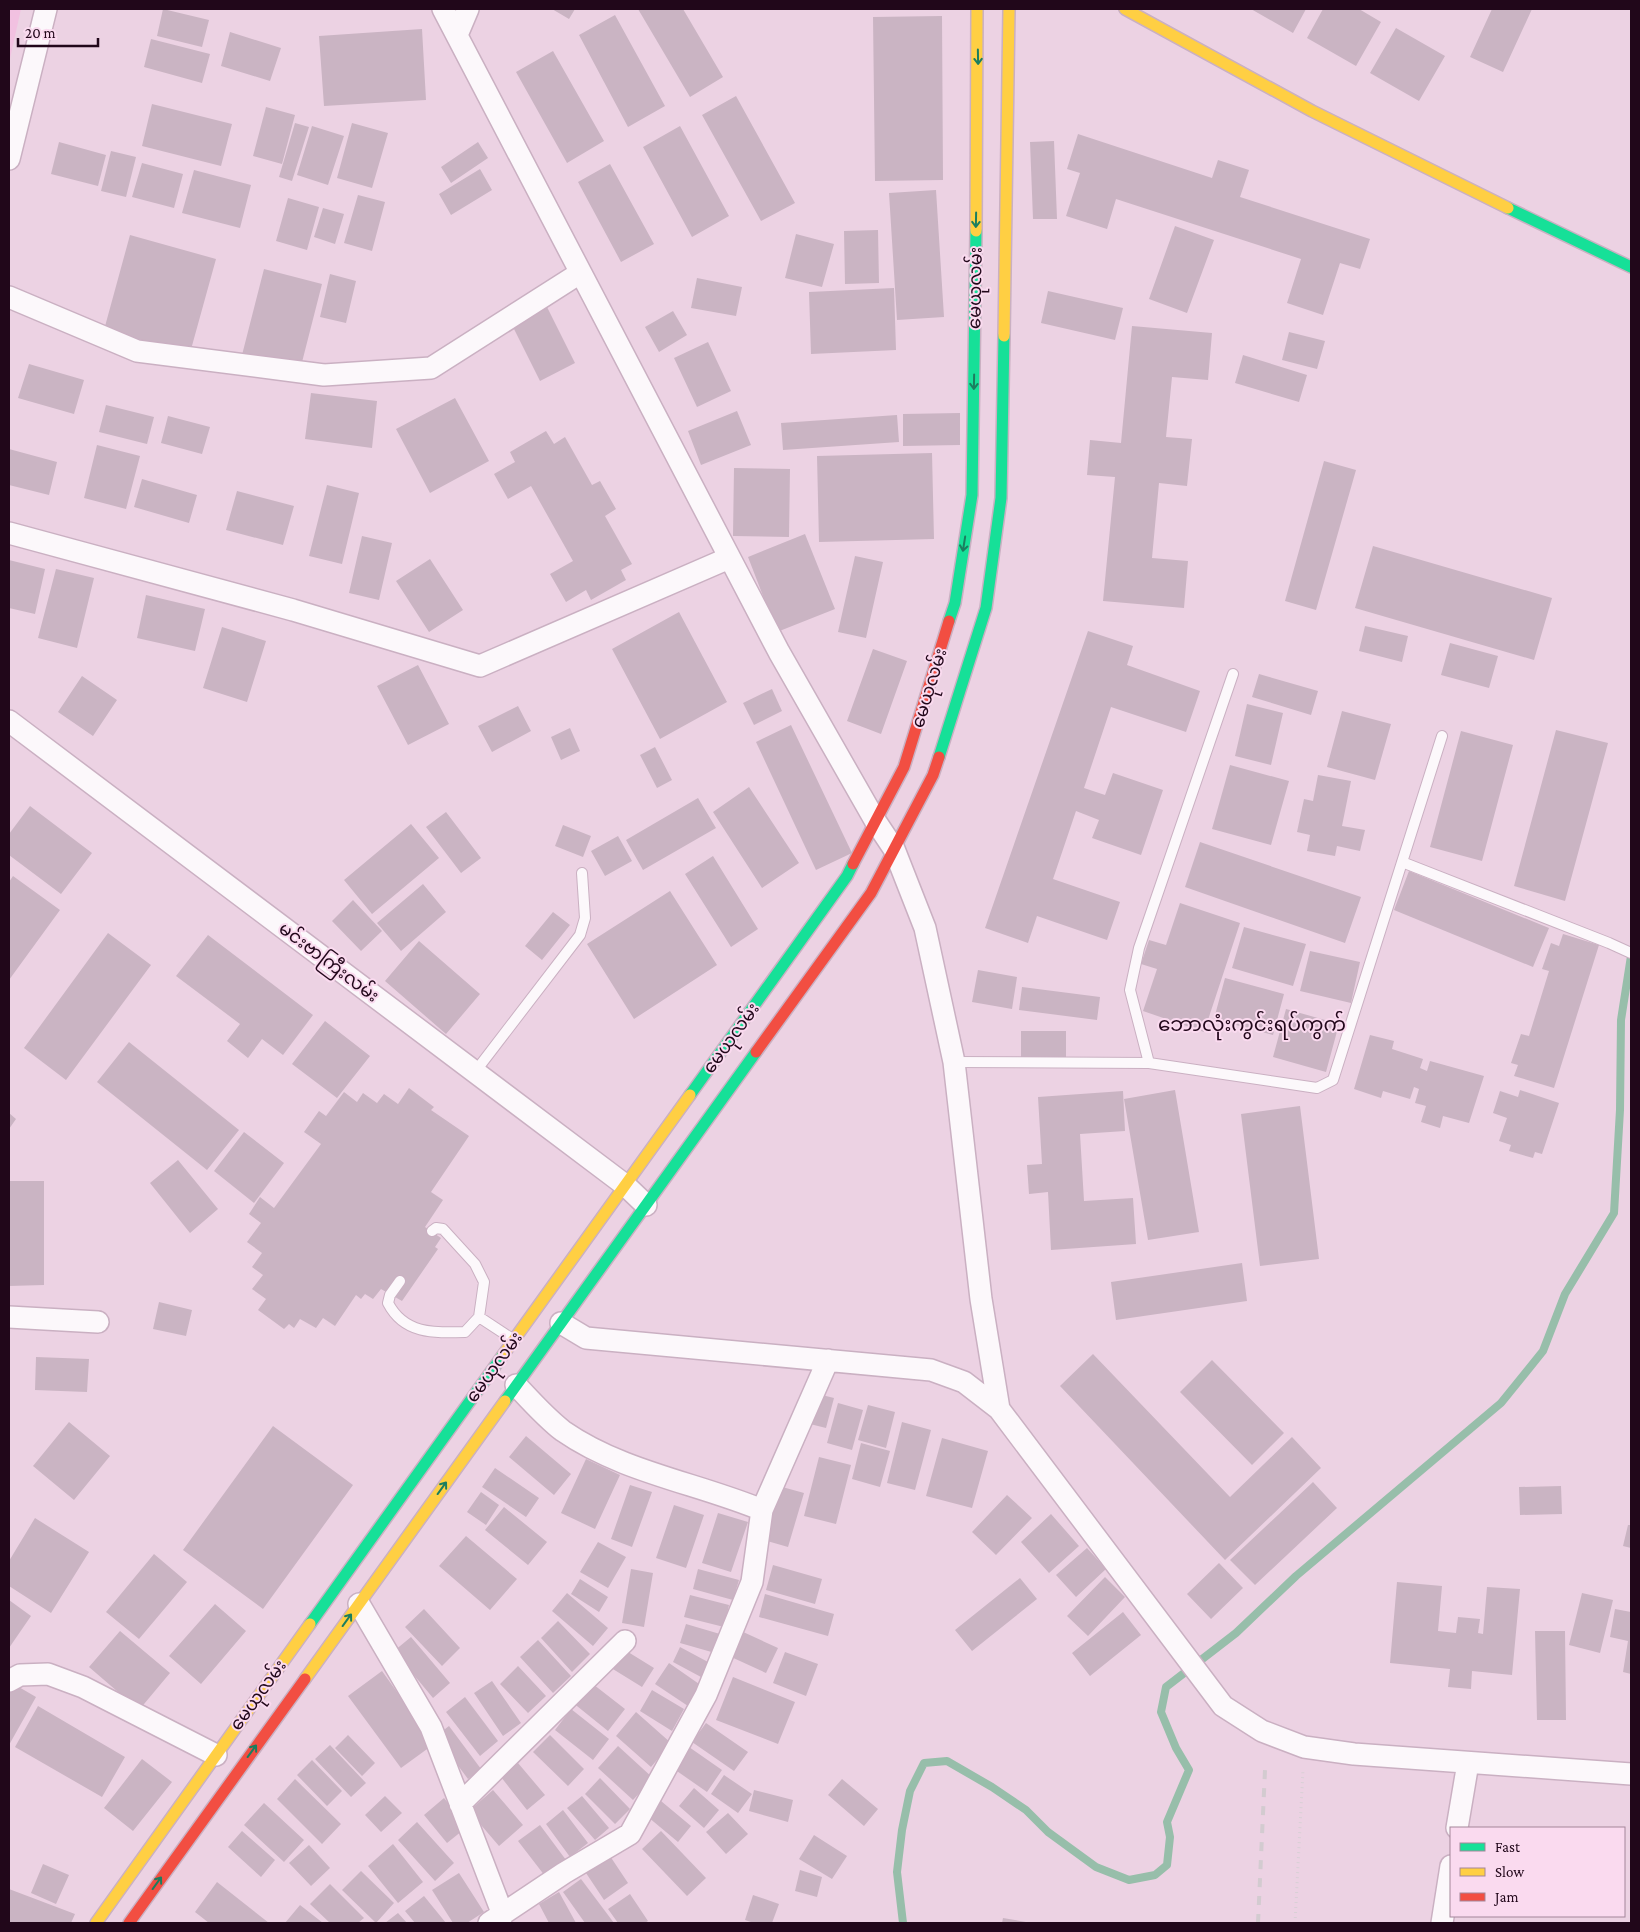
<svg xmlns="http://www.w3.org/2000/svg" width="1640" height="1932" viewBox="0 0 1640 1932" font-family="'Crimson Pro','Noto Sans Myanmar',serif">
  <style>
    .built { fill: #f2c1e1 }
    .lines { fill: none; stroke-linecap: round; stroke-linejoin: round }
    .stream { stroke: #97beaa; stroke-width: 8 }
    .building { fill: #cab4c3 }
    .lane-casing { stroke: #cab0c2; stroke-width: 12 }
    .street-casing { stroke: #cab0c2; stroke-width: 24 }
    .fast-casing { stroke: #cab0c2; stroke-width: 14 }
    .slow-casing { stroke: #cab0c2; stroke-width: 14 }
    .jam-casing { stroke: #cab0c2; stroke-width: 14 }
    .path { stroke: #d9d0d6; stroke-width: 3; stroke-dasharray: 1 4; stroke-linecap: butt }
    .lane { stroke: #fcf8fb; stroke-width: 10 }
    .street { stroke: #fcf8fb; stroke-width: 21 }
    .fast { stroke: #16e098; stroke-width: 11 }
    .slow { stroke: #ffcf43; stroke-width: 11 }
    .jam { stroke: #f24e42; stroke-width: 11 }
    .rail { stroke: #d3cbd0; stroke-width: 4; stroke-dasharray: 9 9; stroke-linecap: butt }
    .oneway { stroke: #1b7e5f }
    .labels { text-anchor: middle; stroke-width: 4; stroke-linejoin: round; paint-order: stroke }
    .street-label { font-size: 18px; fill: #21071a; stroke: #fadaef }
    .quarter-label { font-size: 20px; fill: #21071a; stroke: #fadaef }
  </style>
  <rect width="100%" height="100%" fill="#ecd2e3"/>
  <!-- built -->
  <path class="built" d="M9,9H21L9,63Z"/>
  <g class="lines">
    <!-- stream -->
    <path class="stream" d="M903,1923L897,1872L902,1830L910,1791L924,1763L947,1761L992,1787L1026,1810L1048,1832L1096,1867L1129,1880L1155,1875L1167,1865L1170,1837L1167,1822L1189,1770L1176,1748L1161,1712L1166,1687L1236,1633L1296,1576L1501,1403L1543,1351L1565,1294L1614,1213L1620,1110L1621,1020L1631,956"/>
  </g>
  <!-- building -->
  <path class="building" d="M163,9L209,20L202,47L157,36Z
    M552,9H575L569,19Z
    M638,9H683L723,77L690,97Z
    M1251,9H1306L1293,33Z
    M1323,9H1359L1381,22L1356,66L1307,38Z
    M1492,9H1532L1503,72L1470,57Z
    M615,15L665,106L628,127L579,35Z
    M942,16L943,180L875,181L873,17Z
    M1396,28L1445,56L1419,101L1370,73Z
    M422,29L426,100L324,106L319,36Z
    M230,32L281,48L270,81L221,66Z
    M151,39L210,54L202,83L144,67Z
    M553,51L604,141L567,163L516,72Z
    M736,96L795,203L761,221L702,115Z
    M152,104L232,124L221,166L142,146Z
    M266,107L295,115L282,164L253,156Z
    M295,123L309,127L292,181L279,177Z
    M352,123L388,133L372,188L337,178Z
    M312,126L344,136L328,185L297,175Z
    M680,126L729,216L692,237L643,147Z
    M1078,134L1212,178L1218,160L1249,170L1240,197L1370,239L1360,269L1340,263L1323,315L1287,303L1301,259L1116,199L1107,229L1066,216L1080,173L1067,169Z
    M1054,141L1057,219H1033L1030,142Z
    M59,142L106,155L98,186L51,174Z
    M478,142L488,158L451,183L441,167Z
    M111,151L136,157L126,197L101,191Z
    M142,163L183,174L174,208L132,197Z
    M610,164L654,244L621,262L578,182Z
    M480,169L492,190L451,215L439,194Z
    M194,170L251,185L240,228L182,213Z
    M936,190L944,317L897,320L889,193Z
    M358,195L385,202L372,251L344,243Z
    M288,198L319,207L307,250L276,241Z
    M323,208L344,214L335,244L314,237Z
    M1175,226L1214,240L1187,313L1149,299Z
    M878,230L879,283L845,284L844,231Z
    M796,234L834,244L822,287L785,278Z
    M130,235L216,259L190,353L104,330Z
    M264,269L322,284L300,370L242,355Z
    M330,274L356,281L346,323L320,317Z
    M697,278L742,287L736,316L691,308Z
    M894,288L896,350L811,354L809,292Z
    M1048,291L1123,308L1115,340L1041,323Z
    M547,307L575,363L540,381L512,325Z
    M673,311L687,335L659,352L645,327Z
    M1132,326L1212,333L1208,380L1172,377L1166,437L1192,439L1187,486L1159,483L1152,558L1188,561L1184,608L1103,601L1115,477L1087,475L1090,440L1121,443Z
    M1289,332L1325,341L1317,369L1282,360Z
    M708,342L731,391L697,407L674,358Z
    M1243,355L1307,375L1299,402L1235,383Z
    M29,364L84,380L74,414L18,398Z
    M311,393L377,401L372,448L305,439Z
    M455,398L489,461L430,493L396,429Z
    M106,405L154,417L147,444L99,432Z
    M737,411L751,445L701,465L688,431Z
    M960,413V445L903,446V414Z
    M897,415L899,442L783,450L781,423Z
    M168,416L210,427L202,454L161,443Z
    M546,431L554,444L565,437L592,485L600,481L616,509L605,516L632,564L621,570L626,580L591,600L586,590L566,602L550,574L573,561L531,486L508,499L494,474L515,462L510,452Z
    M97,445L140,456L126,509L84,498Z
    M9,449L57,462L49,495L9,485Z
    M932,453L934,539L819,542L817,456Z
    M1324,461L1356,470L1316,610L1285,601Z
    M734,468L790,469L789,537L733,536Z
    M142,479L197,495L189,523L134,507Z
    M327,485L359,493L342,564L309,556Z
    M237,491L294,506L283,545L226,530Z
    M805,534L835,609L777,632L748,557Z
    M362,536L392,543L379,600L349,593Z
    M1373,546L1552,598L1534,660L1355,608Z
    M855,556L883,562L866,638L838,632Z
    M430,559L463,610L429,632L396,581Z
    M9,560L45,569L35,614L9,608Z
    M56,569L94,578L77,648L38,638Z
    M146,595L205,609L195,651L137,638Z
    M679,612L727,702L660,739L612,649Z
    M1365,626L1408,636L1402,662L1359,651Z
    M222,627L266,641L247,702L203,688Z
    M1088,631L1133,646L1127,665L1200,691L1186,732L1111,707L1084,788L1105,795L1113,773L1163,790L1141,855L1092,838L1099,820L1076,811L1053,879L1120,902L1107,940L1037,916L1028,943L985,928Z
    M1450,643L1498,656L1489,688L1441,675Z
    M873,649L907,661L881,734L847,721Z
    M418,665L449,724L408,745L377,686Z
    M1259,674L1318,691L1311,715L1252,697Z
    M82,676L117,700L93,736L58,712Z
    M772,689L782,711L754,725L743,703Z
    M1247,704L1283,713L1271,765L1235,756Z
    M518,706L531,731L492,752L478,726Z
    M1342,711L1391,724L1375,780L1327,767Z
    M791,725L852,853L816,870L756,742Z
    M570,728L580,751L561,760L551,737Z
    M1556,730L1608,743L1565,901L1514,886Z
    M1461,731L1513,745L1482,861L1430,847Z
    M655,747L672,780L657,788L640,755Z
    M1230,765L1289,781L1271,845L1212,829Z
    M1318,775L1351,781L1342,826L1365,830L1360,851L1337,846L1335,856L1307,851L1310,835L1297,832L1304,799L1313,801Z
    M749,787L799,863L762,888L713,812Z
    M698,798L716,828L643,870L626,840Z
    M30,806L92,853L61,894L9,855V834Z
    M446,812L481,858L461,873L426,827Z
    M411,824L439,858L372,914L344,880Z
    M563,825L591,836L583,857L555,846Z
    M618,836L632,861L605,876L591,851Z
    M1200,842L1361,897L1345,943L1185,887Z
    M713,856L758,929L731,947L685,874Z
    M1409,871L1549,928L1533,967L1394,910Z
    M13,876L60,910L9,980V882Z
    M423,884L446,912L401,951L377,923Z
    M670,891L717,965L634,1019L587,944Z
    M353,900L382,931L361,951L332,921Z
    M1180,903L1240,923L1204,1032L1143,1011L1157,969L1141,964L1149,940L1166,945Z
    M553,912L570,925L542,960L525,946Z
    M1244,927L1306,944L1293,986L1232,968Z
    M108,933L151,965L66,1080L24,1048Z
    M1563,934L1599,945L1554,1088L1514,1076L1518,1065L1511,1063L1521,1034L1529,1036L1549,971L1542,969L1551,943L1559,946Z
    M208,935L313,1015L283,1055L262,1039L248,1058L227,1041L240,1024L176,976Z
    M419,941L480,994L446,1034L385,981Z
    M1310,951L1360,962L1351,1003L1300,991Z
    M978,970L1017,977L1012,1009L972,1002Z
    M1225,978L1284,994L1273,1035L1214,1019Z
    M1022,987L1100,997L1097,1020L1019,1010Z
    M1286,1009L1339,1024L1326,1072L1273,1057Z
    M325,1021L370,1056L337,1098L292,1064Z
    M1021,1031H1066V1058H1021Z
    M1370,1035L1394,1041L1392,1049L1423,1059L1420,1068L1427,1071L1430,1061L1484,1076L1469,1123L1443,1116L1440,1128L1421,1122L1426,1106L1415,1103L1419,1089L1414,1087L1410,1099L1383,1091L1381,1098L1354,1089Z
    M129,1042L239,1130L207,1170L97,1082Z
    M409,1088L434,1107L431,1110L469,1136L431,1192L443,1200L425,1227L441,1238L435,1247L438,1249L402,1301L381,1289L373,1299L365,1294L361,1299L356,1295L335,1326L323,1318L316,1328L300,1319L294,1328L289,1324L284,1329L258,1310L266,1299L252,1289L263,1275L252,1267L262,1253L247,1242L261,1223L249,1214L260,1197L274,1208L321,1144L304,1132L319,1111L326,1116L344,1092L357,1102L363,1093L377,1103L384,1094L398,1104Z
    M1175,1090L1199,1232L1148,1240L1124,1099Z
    M1520,1090L1559,1103L1542,1154L1535,1152L1533,1158L1509,1151L1511,1145L1499,1141L1507,1118L1493,1113L1500,1091L1518,1097Z
    M1123,1091L1125,1131L1080,1134L1084,1201L1133,1198L1136,1244L1051,1250L1048,1192L1029,1194L1027,1165L1042,1164L1038,1097Z
    M1300,1106L1319,1259L1260,1266L1241,1114Z
    M9,1113L16,1119L9,1129Z
    M244,1132L284,1163L254,1203L214,1171Z
    M178,1160L218,1209L190,1233L150,1183Z
    M9,1181H44V1285L9,1286Z
    M1242,1263L1247,1301L1116,1320L1111,1282Z
    M159,1302L192,1310L186,1336L153,1329Z
    M1093,1354L1230,1497L1292,1437L1321,1468L1225,1560L1060,1386Z
    M36,1357L89,1359L87,1392L35,1390Z
    M1212,1360L1284,1433L1252,1465L1180,1392Z
    M814,1393L834,1398L826,1428L806,1423Z
    M838,1403L863,1410L852,1450L827,1443Z
    M868,1405L895,1412L886,1448L858,1440Z
    M69,1422L110,1456L74,1500L33,1466Z
    M902,1422L931,1430L915,1490L887,1483Z
    M273,1426L353,1485L263,1609L183,1550Z
    M526,1436L571,1474L554,1495L509,1457Z
    M942,1438L988,1451L972,1508L926,1496Z
    M861,1443L890,1451L880,1487L852,1479Z
    M819,1457L851,1465L836,1524L804,1516Z
    M586,1459L620,1475L595,1529L561,1513Z
    M495,1468L539,1498L526,1517L482,1487Z
    M1313,1482L1337,1508L1255,1585L1230,1560Z
    M630,1485L652,1492L632,1547L611,1539Z
    M775,1485L804,1493L788,1547L760,1539Z
    M1561,1486L1562,1514L1520,1515L1519,1487Z
    M481,1492L499,1505L486,1525L467,1512Z
    M1007,1495L1032,1518L996,1555L972,1532Z
    M674,1505L704,1515L686,1568L656,1558Z
    M504,1507L547,1542L528,1565L485,1530Z
    M718,1513L748,1522L731,1572L702,1563Z
    M1051,1514L1079,1546L1049,1573L1021,1542Z
    M35,1518L89,1552L51,1613L9,1586V1561Z
    M1628,1525H1631V1548L1623,1546Z
    M466,1536L517,1579L490,1610L439,1566Z
    M598,1542L626,1557L608,1588L580,1572Z
    M1087,1548L1106,1569L1076,1597L1056,1575Z
    M154,1554L187,1582L139,1639L106,1612Z
    M1219,1563L1243,1588L1211,1619L1187,1594Z
    M773,1565L822,1579L815,1604L766,1590Z
    M631,1569L653,1573L644,1627L622,1623Z
    M698,1569L739,1580L733,1600L693,1589Z
    M1105,1577L1125,1597L1088,1636L1067,1616Z
    M1020,1578L1037,1599L972,1651L955,1630Z
    M580,1579L608,1597L599,1612L571,1594Z
    M1397,1582L1442,1586L1438,1631L1456,1633L1458,1617L1480,1619L1478,1633L1483,1634L1487,1587L1520,1589L1512,1675L1472,1671L1471,1689L1448,1687L1450,1669L1390,1663Z
    M567,1593L608,1628L593,1646L552,1611Z
    M1582,1593L1613,1600L1600,1653L1569,1645Z
    M765,1594L834,1614L828,1636L759,1617Z
    M690,1595L729,1605L724,1627L684,1617Z
    M9,1600L31,1616L9,1648Z
    M215,1604L246,1631L201,1684L169,1656Z
    M424,1609L460,1648L442,1666L405,1627Z
    M1615,1609L1631,1612V1674L1623,1672L1628,1641L1610,1637Z
    M1123,1612L1141,1635L1090,1676L1072,1653Z
    M558,1621L590,1654L572,1672L541,1638Z
    M686,1624L720,1634L715,1653L680,1643Z
    M120,1631L170,1673L139,1710L89,1667Z
    M741,1631L778,1648L766,1673L729,1656Z
    M1535,1631H1565L1566,1720H1537Z
    M411,1637L450,1683L433,1698L394,1651Z
    M538,1640L571,1676L553,1693L520,1657Z
    M620,1647L654,1668L642,1687L608,1666Z
    M680,1647L708,1662L701,1677L673,1662Z
    M785,1652L818,1664L806,1696L773,1683Z
    M669,1663L702,1686L688,1706L655,1684Z
    M518,1666L546,1696L528,1713L500,1684Z
    M382,1671L434,1744L401,1768L348,1696Z
    M733,1677L795,1702L778,1744L716,1720Z
    M492,1681L521,1723L503,1736L474,1693Z
    M589,1681L625,1709L608,1731L572,1702Z
    M12,1683L36,1697L9,1745V1689Z
    M652,1690L684,1709L672,1731L640,1711Z
    M465,1697L498,1741L480,1756L446,1712Z
    M38,1706L125,1757L102,1797L15,1747Z
    M571,1709L609,1739L593,1760L555,1730Z
    M636,1712L671,1743L651,1767L616,1736Z
    M706,1723L748,1752L734,1771L692,1742Z
    M449,1726L481,1769L468,1779L436,1736Z
    M348,1735L375,1763L362,1776L335,1748Z
    M550,1735L584,1769L568,1786L533,1752Z
    M330,1745L366,1783L351,1797L315,1759Z
    M618,1746L653,1778L633,1800L598,1768Z
    M689,1747L722,1770L707,1792L674,1769Z
    M142,1759L172,1782L133,1831L104,1808Z
    M312,1760L342,1791L327,1806L297,1775Z
    M518,1763L545,1795L527,1810L501,1777Z
    M724,1775L752,1794L738,1813L711,1794Z
    M600,1778L630,1809L615,1824L585,1794Z
    M295,1779L341,1824L322,1844L277,1799Z
    M842,1779L878,1809L864,1826L828,1795Z
    M694,1788L719,1810L704,1828L679,1806Z
    M493,1790L523,1825L499,1846L469,1811Z
    M754,1790L793,1800L788,1822L749,1811Z
    M385,1796L402,1813L381,1832L365,1815Z
    M582,1796L609,1828L595,1840L567,1808Z
    M444,1798L467,1827L447,1843L424,1815Z
    M661,1801L691,1826L678,1842L648,1817Z
    M264,1803L304,1840L284,1862L244,1825Z
    M563,1810L588,1843L570,1857L546,1824Z
    M728,1813L748,1834L726,1854L706,1832Z
    M417,1822L454,1863L435,1881L398,1840Z
    M540,1825L566,1860L545,1876L518,1841Z
    M242,1831L275,1860L261,1877L228,1847Z
    M661,1831L706,1878L687,1896L642,1849Z
    M814,1835L847,1856L832,1879L799,1859Z
    M393,1844L423,1882L398,1903L368,1866Z
    M309,1845L330,1868L311,1886L289,1863Z
    M610,1856L628,1883L604,1900L586,1873Z
    M43,1864L69,1875L56,1904L31,1893Z
    M800,1870L822,1877L817,1897L795,1891Z
    M361,1871L394,1903L376,1923L342,1890Z
    M459,1873L484,1912L467,1923H453L432,1890Z
    M581,1879L614,1923H585L563,1892Z
    M217,1882L269,1923H209L195,1912Z
    M330,1884L364,1918L358,1923H330L310,1904Z
    M9,1889L75,1914L71,1923H9Z
    M559,1892L576,1923H549L539,1904Z
    M630,1894L648,1921L645,1923H618L608,1909Z
    M753,1895L779,1904L772,1923H754L745,1920Z
    M424,1896L446,1923H415L405,1911Z
    M300,1905L323,1923H285Z
    M398,1913L407,1923H385Z
    M1003,1918L1026,1922V1923H1002Z"/>
  <g class="lines">
    <!-- lane casing -->
    <g class="lane-casing">
      <path id="lane" d="M1402,862L1609,943L1631,953
        M954,1062L1149,1063L1317,1088L1333,1080L1442,736
        M1149,1063L1130,990L1139,948L1233,674
        M475,1072L580,935L585,918L582,873
        M432,1231L436,1228L443,1229L475,1264L484,1282L479,1317
        M400,1281L390,1295L388,1303C404,1334 433,1333 465,1332L479,1317L514,1340"/>
    </g>
    <!-- street casing -->
    <g class="street-casing">
      <path id="street" d="M443,9L779,652L876,822L894,849L925,928L954,1062L981,1299L999,1409
        M457,35L468,9
        M9,159L46,9
        M9,297L137,351L324,375L431,368L580,273
        M9,533L293,610L480,666L729,558
        M9,721L625,1185L646,1205
        M9,1317L98,1322
        M561,1323L586,1338L931,1370L964,1382L999,1409L1223,1706L1262,1731L1304,1747L1354,1754L1631,1774
        M762,1510L828,1360
        M359,1604L431,1727L503,1915
        M9,1681L20,1675L48,1674L83,1687L216,1755
        M460,1804L625,1641
        M1457,1828L1468,1763
        M489,1923L564,1873L630,1834L706,1695L752,1582L762,1510C697,1483 622,1472 563,1431C546,1418 531,1401 516,1385
        M1442,1923L1451,1866"/>
    </g>
    <!-- fast casing -->
    <g class="fast-casing">
      <path id="fast" d="M1508,208L1631,267
        M949,621L955,603L972,495L976,231
        M939,757L986,608L1001,498L1004,336
        M690,1095L847,876L853,864
        M505,1401L756,1052
        M310,1624L503,1355"/>
    </g>
    <!-- slow casing -->
    <g class="slow-casing">
      <path id="slow" d="M1125,9L1312,111L1508,208
        M976,231L977,9
        M1004,336L1009,9
        M503,1355L690,1095
        M305,1679L505,1401
        M96,1923L310,1624"/>
    </g>
    <!-- jam casing -->
    <g class="jam-casing">
      <path id="jam" d="M853,864L904,767L949,621
        M756,1052L871,893L933,775L939,757
        M129,1923L305,1679"/>
    </g>
    <!-- path -->
    <path class="path" d="M1295,1923L1303,1770"/>
    <!-- lane -->
    <use href="#lane" class="lane"/>
    <!-- street -->
    <use href="#street" class="street"/>
    <!-- fast -->
    <use href="#fast" class="fast"/>
    <!-- slow -->
    <use href="#slow" class="slow"/>
    <!-- jam -->
    <use href="#jam" class="jam"/>
    <!-- rail -->
    <path class="rail" d="M1258,1923L1265,1770"/>
  </g>
  <!-- one-way arrows -->
  <defs><path id="oneway-shaft" d="M-6 0H5M1.5-3L5.5 0L1.5 3" fill="none" stroke-width="1.6" stroke-linecap="round" stroke-linejoin="round" transform="scale(1.25)"/></defs>
  <g class="oneway">
    <use href="#oneway-shaft" transform="translate(978 57) rotate(89)"/>
    <use href="#oneway-shaft" transform="translate(976 220) rotate(91)"/>
    <use href="#oneway-shaft" transform="translate(974 382) rotate(91)"/>
    <use href="#oneway-shaft" transform="translate(964 544) rotate(99)"/>
    <use href="#oneway-shaft" transform="translate(442 1488) rotate(-54)"/>
    <use href="#oneway-shaft" transform="translate(347 1620) rotate(-54)"/>
    <use href="#oneway-shaft" transform="translate(252 1751) rotate(-54)"/>
    <use href="#oneway-shaft" transform="translate(157 1883) rotate(-54)"/>
  </g>
  <g class="labels">
    <!-- street labels -->
    <g class="street-label">
      <text transform="translate(975 288) rotate(-89)" y="6">မေယုလမ်း</text>
      <text transform="translate(929 688) rotate(-73)" y="6">မေယုလမ်း</text>
      <text transform="translate(329 962) rotate(37)" y="6">မင်းဗာကြီးလမ်း</text>
      <text transform="translate(731 1038) rotate(-54)" y="6">မေယုလမ်း</text>
      <text transform="translate(494 1367) rotate(-54)" y="6">မေယုလမ်း</text>
      <text transform="translate(258 1695) rotate(-54)" y="6">မေယုလမ်း</text>
    </g>
    <!-- quarter labels -->
    <g class="quarter-label">
      <text x="1252" y="1031">ဘောလုံးကွင်းရပ်ကွက်</text>
    </g>
  </g>
  <!-- border -->
  <rect width="1640" height="1932" fill="none" stroke="#21071a" stroke-width="20"/>
  <!-- legend -->
  <rect x="1450" y="1827" width="175" height="90" fill="#fadaef" stroke="#a3869a"/>
  <rect x="1460" y="1843" width="25" height="8" fill="#16e098" stroke="#a3869a"/>
  <text x="1495" y="1852" font-size="15" fill="#21071a">Fast</text>
  <rect x="1460" y="1868" width="25" height="8" fill="#ffcf43" stroke="#a3869a"/>
  <text x="1495" y="1877" font-size="15" fill="#21071a">Slow</text>
  <rect x="1460" y="1893" width="25" height="8" fill="#f24e42" stroke="#a3869a"/>
  <text x="1495" y="1902" font-size="15" fill="#21071a">Jam</text>
  <!-- scale -->
  <path d="M18 38v8h80v-8" fill="none" stroke="#21071a" stroke-width="2.5"/>
  <text x="25" y="38" font-size="15" fill="#21071a" stroke="#fadaef" stroke-width="4" paint-order="stroke">20 m</text>
</svg>
